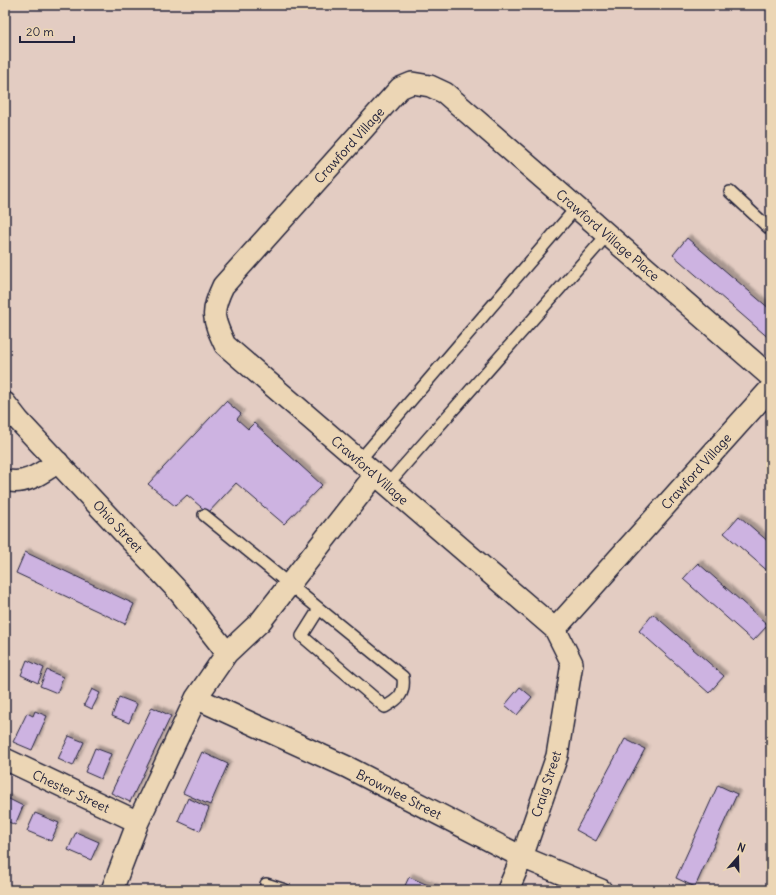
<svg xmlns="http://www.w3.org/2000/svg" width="776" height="895" viewBox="0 0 776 895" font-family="Delius,sans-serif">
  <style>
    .building { fill: #cdb3e1; stroke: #22223b; filter: url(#shadow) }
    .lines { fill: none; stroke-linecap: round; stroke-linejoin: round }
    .lane-casing { stroke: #22223b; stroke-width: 14 }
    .street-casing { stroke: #22223b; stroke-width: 24 }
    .lane { stroke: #ecd6b5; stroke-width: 11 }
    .street { stroke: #ecd6b5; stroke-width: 21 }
    .labels { text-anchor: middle; stroke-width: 3; stroke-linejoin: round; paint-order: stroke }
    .street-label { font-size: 13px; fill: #22223b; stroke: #ecd6b5 }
  </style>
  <defs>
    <filter id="shadow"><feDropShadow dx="3.5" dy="-3.5" stdDeviation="1" flood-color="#0004"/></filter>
  </defs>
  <rect width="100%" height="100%" fill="#e3ccc2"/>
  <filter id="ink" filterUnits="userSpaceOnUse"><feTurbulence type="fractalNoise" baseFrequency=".025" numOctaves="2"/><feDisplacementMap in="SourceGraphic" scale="8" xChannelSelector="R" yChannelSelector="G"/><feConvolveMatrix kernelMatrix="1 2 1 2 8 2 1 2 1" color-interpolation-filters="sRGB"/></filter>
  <g filter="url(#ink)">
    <!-- building -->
    <path class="building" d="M687,238L771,310V340L673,255Z
      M226,401L241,414L237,419L248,429L254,423L322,485L284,524L236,483L208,513L187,495L175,506L148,484Z
      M739,516L771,544V574L724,533Z
      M25,552L134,604L125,624L16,573Z
      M698,563L768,625L753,641L683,579Z
      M653,614L724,676L709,693L639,631Z
      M27,660L44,668L38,683L21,675Z
      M47,670L63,677L57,693L40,686Z
      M520,687L532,697L517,715L505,705Z
      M92,689L100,693L92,709L84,705Z
      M119,697L137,704L129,723L112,716Z
      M152,707L171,716L130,802L111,793Z
      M35,711L47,716L32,750L13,742L27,713L33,716Z
      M69,736L84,742L73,766L58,759Z
      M625,739L645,749L596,841L576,830Z
      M95,748L111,754L101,779L85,772Z
      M202,752L228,764L210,805L183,793Z
      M718,785L737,794L695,887L676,878Z
      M5,797L23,806L15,825L5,820Z
      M188,798L209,808L200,831L178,821Z
      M35,813L59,823L51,841L27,831Z
      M76,832L99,842L91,860L68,850Z
      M409,877L440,890H403Z"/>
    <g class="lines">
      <!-- lane casing -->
      <g class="lane-casing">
        <path id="lane" d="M730,192L771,230
          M359,461L576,208
          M387,485L607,235
          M204,515L403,677C405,694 399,699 385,707L302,636L319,609
          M266,884L285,890"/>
      </g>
      <!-- street casing -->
      <g class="street-casing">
        <path id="street" d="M5,403L19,421L180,593L227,653
          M5,480C25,486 41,473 58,462
          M555,629L771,388
          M196,698L347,767L522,857L601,890
          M5,759L138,822
          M112,890L138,822L196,698L227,653L260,622L375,475
          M508,890L522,857L557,756L572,663L555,629L225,345C213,319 210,313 223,286L400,88L412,83L430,86L445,93L771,377"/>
      </g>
      <!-- lane -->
      <use href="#lane" class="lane"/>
      <!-- street -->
      <use href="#street" class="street"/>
    </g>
  </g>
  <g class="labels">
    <!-- street labels -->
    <g class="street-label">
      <text transform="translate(349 145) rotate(-48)" y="5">Crawford Village</text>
      <text transform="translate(608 235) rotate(41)" y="5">Crawford Village Place</text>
      <text transform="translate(370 470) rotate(41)" y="5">Crawford Village</text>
      <text transform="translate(696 471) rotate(-48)" y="5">Crawford Village</text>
      <text transform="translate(118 526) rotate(47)" y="5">Ohio Street</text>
      <text transform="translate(546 784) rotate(-72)" y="5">Craig Street</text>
      <text transform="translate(71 791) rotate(25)" y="5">Chester Street</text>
      <text transform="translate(399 794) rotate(27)" y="5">Brownlee Street</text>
    </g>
  </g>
  <!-- margin -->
  <rect width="776" height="895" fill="none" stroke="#ecd6b5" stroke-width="20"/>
  <rect x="10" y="10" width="756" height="875" fill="none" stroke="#22223b" stroke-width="1.5" filter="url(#ink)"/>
  <!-- north arrow -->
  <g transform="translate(738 857) rotate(20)" stroke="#ecd6b5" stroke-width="3" paint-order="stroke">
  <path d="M0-3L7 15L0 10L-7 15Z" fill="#22223b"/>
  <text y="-6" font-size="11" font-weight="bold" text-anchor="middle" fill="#22223b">N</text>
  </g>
  <!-- scale -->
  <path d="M20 36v6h54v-6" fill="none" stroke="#22223b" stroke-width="2"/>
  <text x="26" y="36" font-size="12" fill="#22223b" stroke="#ecd6b5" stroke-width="3" paint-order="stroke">20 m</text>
</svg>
